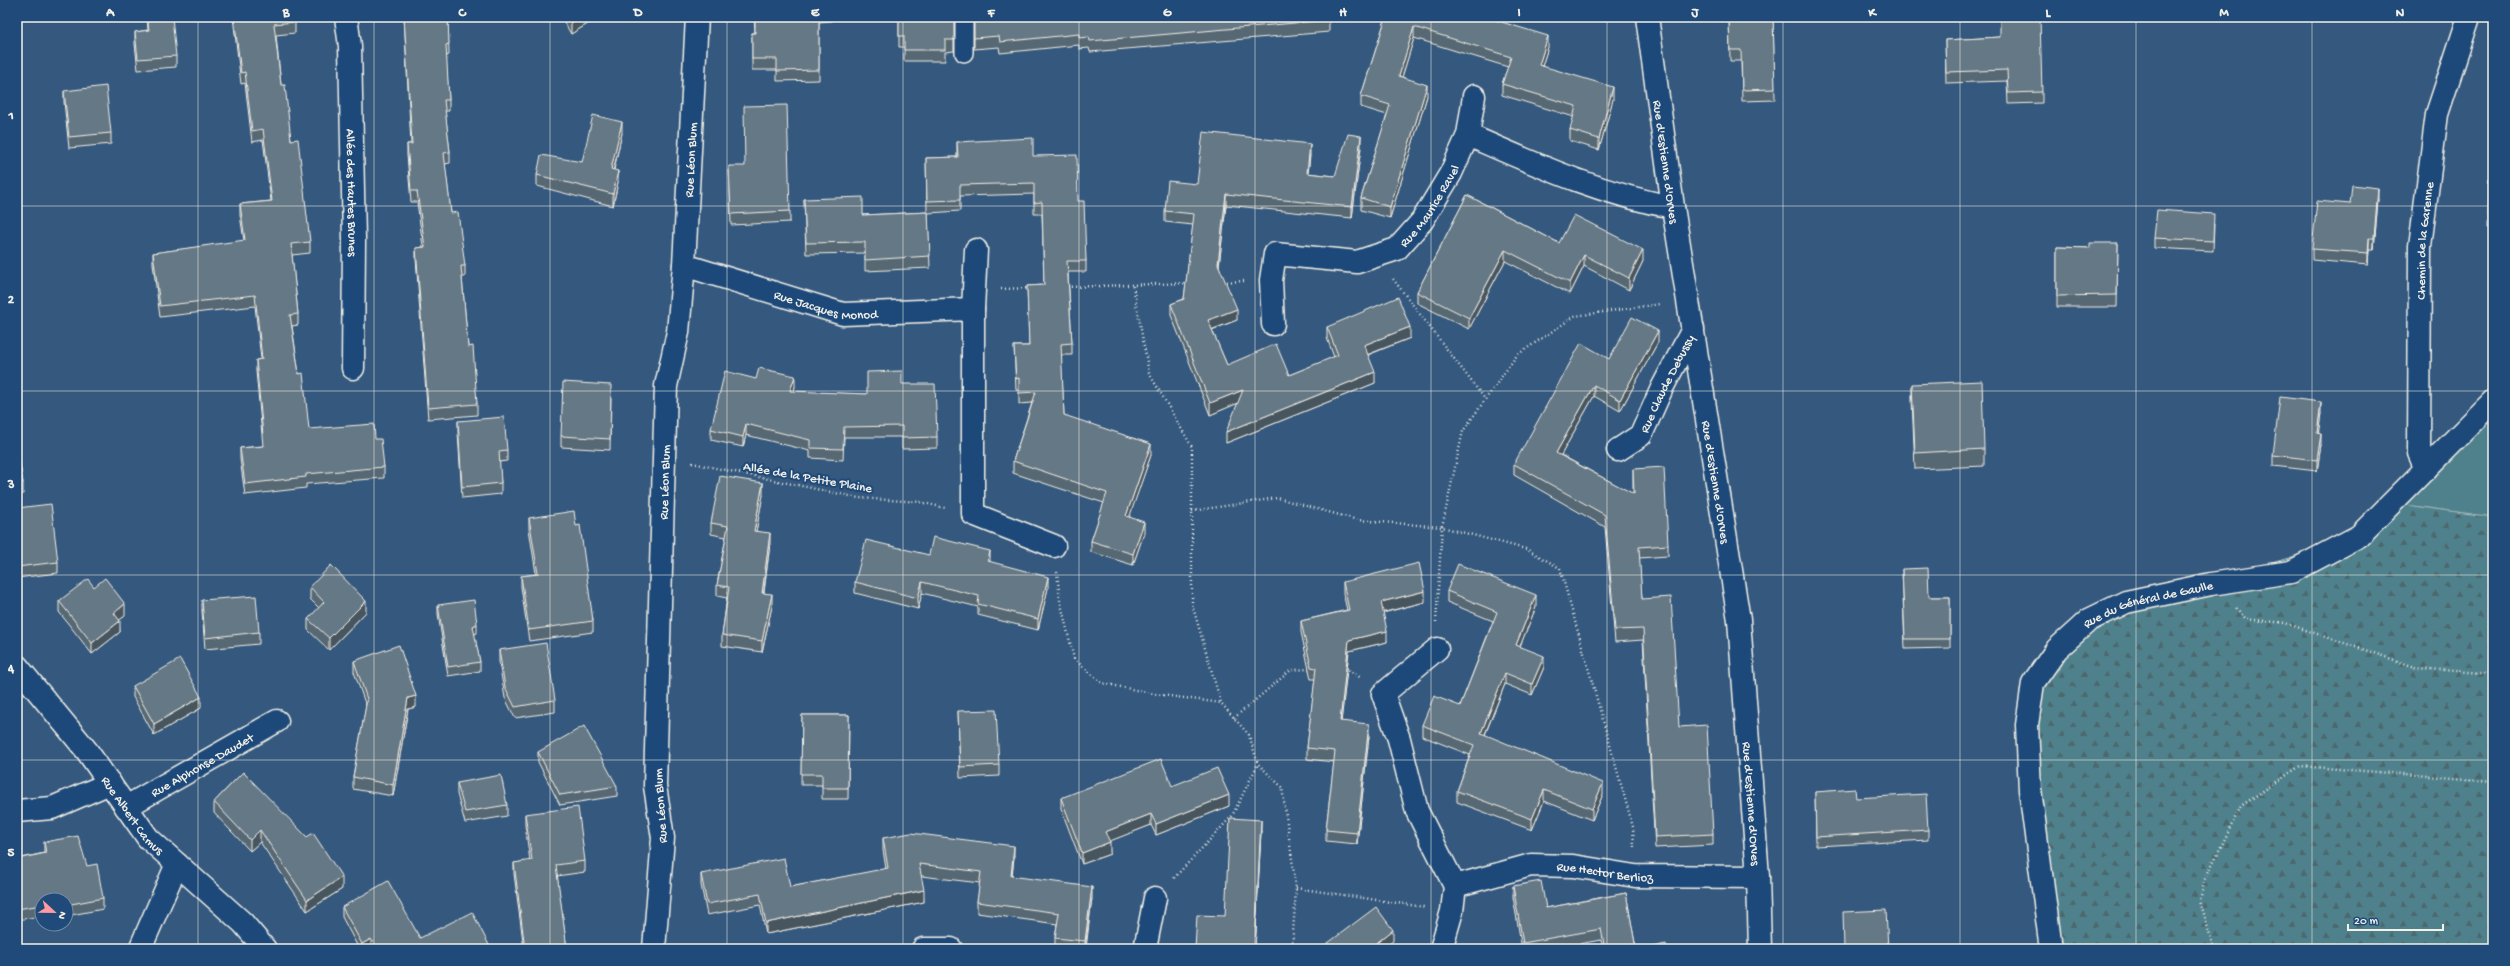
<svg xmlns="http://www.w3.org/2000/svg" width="2510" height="966" viewBox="0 0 2510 966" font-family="'Gochi Hand',sans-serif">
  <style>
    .green { fill: #4f818d; stroke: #a2b9ba }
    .forest { fill: url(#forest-firs); stroke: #a2b9ba }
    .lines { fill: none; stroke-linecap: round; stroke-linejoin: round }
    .lane-casing { stroke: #f4f1e8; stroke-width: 20 }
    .street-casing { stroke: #f4f1e8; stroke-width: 25 }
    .secondary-casing { stroke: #f4f1e8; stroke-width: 25 }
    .path { stroke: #f4f1e8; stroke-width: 2.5; stroke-dasharray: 1 3; stroke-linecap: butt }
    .lane { stroke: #1f4a7a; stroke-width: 17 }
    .street { stroke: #1f4a7a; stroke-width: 22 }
    .secondary { stroke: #1f4a7a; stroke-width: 22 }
    .wall { fill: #576773; stroke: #f4f1e8 }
    .shaded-wall { fill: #47545e; stroke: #f4f1e8 }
    .building { fill: #657886; stroke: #f4f1e8 }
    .grid { fill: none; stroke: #f4f1e8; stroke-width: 1; stroke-opacity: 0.55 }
    .labels { text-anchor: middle; stroke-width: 4; stroke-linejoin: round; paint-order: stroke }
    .street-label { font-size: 13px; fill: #f4f1e8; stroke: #1f4a7a }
    .neatline { fill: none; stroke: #f4f1e8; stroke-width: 1.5 }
    .grid-label { font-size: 13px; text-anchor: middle; font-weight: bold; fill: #f4f1e8 }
  </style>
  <defs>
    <pattern id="forest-firs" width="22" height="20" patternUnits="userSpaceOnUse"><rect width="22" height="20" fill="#4f818d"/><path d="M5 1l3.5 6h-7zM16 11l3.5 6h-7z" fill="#4c676d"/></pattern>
  </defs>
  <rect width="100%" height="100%" fill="#34587e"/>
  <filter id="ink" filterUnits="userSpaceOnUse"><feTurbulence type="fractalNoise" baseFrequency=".025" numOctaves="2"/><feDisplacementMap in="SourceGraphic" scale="8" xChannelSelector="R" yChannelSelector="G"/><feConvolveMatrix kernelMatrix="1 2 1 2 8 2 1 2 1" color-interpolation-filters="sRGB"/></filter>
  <g filter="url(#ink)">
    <!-- green -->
    <path class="green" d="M2493,401V517L2391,503Z"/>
    <!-- forest -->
    <path class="forest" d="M2391,503L2493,517V949H2051L2033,683L2089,620L2359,536Z"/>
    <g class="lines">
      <!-- lane casing -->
      <g class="lane-casing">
        <path id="lane" d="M964,17V53"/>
      </g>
      <!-- street casing -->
      <g class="street-casing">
        <g id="street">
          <path id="s1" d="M346,17L350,46L354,240L353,368"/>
          <path id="s2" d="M1647,17L1673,207L1739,620L1758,877L1760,949"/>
          <path d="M1468,135C1535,164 1600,194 1673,207"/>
          <path d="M976,250L973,309V514L1054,546"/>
          <path id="s3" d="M684,265L843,314L973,309"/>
          <path id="s4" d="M1273,324L1271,280L1275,254L1357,262L1397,249L1422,221L1451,173L1468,135L1474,96"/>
          <path id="s5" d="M1618,450L1641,435L1662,388L1693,329"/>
          <path id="s6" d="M2426,469L2419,453L2420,246L2437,114L2469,17"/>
          <path d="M1437,649L1383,694L1399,739L1417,811L1455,886L1452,911L1441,949"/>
          <path id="s7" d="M17,666L87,751L148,838L243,923L265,949"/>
          <path id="s8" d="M126,807L277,721"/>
          <path d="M17,811L52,808L110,783"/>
          <path id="s9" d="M1455,886L1531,865L1573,866L1635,876L1758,877"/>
          <path d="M140,949L177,864"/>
          <path id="s10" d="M654,949L663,838L655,786L666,386L678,332L684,265L697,17"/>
          <path d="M923,949H951"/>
          <path d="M1145,949L1155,898"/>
        </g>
      </g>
      <!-- secondary casing -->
      <g class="secondary-casing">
        <g id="secondary">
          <path id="s11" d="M2051,949L2030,790L2027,725L2033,683L2057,649L2089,620L2126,602L2211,584L2291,572L2359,536L2493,401"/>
        </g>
      </g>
      <!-- path -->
      <path class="path" d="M1393,279L1485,399
        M1223,282L1244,281
        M1133,286L1149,373L1192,447V604L1221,703
        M1067,287L1188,283
        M1001,289L1030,288
        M692,463L859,498L920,502L945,508
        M1192,511L1277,498L1358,520L1442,527L1526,549L1560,568L1633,827L1634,847
        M1057,572L1060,600L1074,659L1102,683L1155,694L1221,703L1249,735L1258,764L1282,787L1296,888L1292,949
        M2236,608L2246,619L2285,623L2418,668L2493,674
        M1436,622L1442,527L1463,431L1517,355L1575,316L1660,304
        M1345,668L1361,678
        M1234,718L1291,670L1312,669
        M1174,878L1232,816L1258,764
        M1296,888L1424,907
        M2214,949L2200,900L2205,879L2241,806L2300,766L2493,781"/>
      <!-- lane -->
      <use href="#lane" class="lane"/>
      <!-- street -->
      <use href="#street" class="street"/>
      <!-- secondary -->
      <use href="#secondary" class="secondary"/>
    </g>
    <!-- wall -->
    <path class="wall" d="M147,17L176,56V67L138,70L135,44V32L148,30Z
      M233,17H295V33L276,35L281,85L310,242V253L292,255L298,314V325L292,326L299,374L309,429L375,439L384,467V478L306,484V488L245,495L240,459V448L263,446L256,371V360L261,359L255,306L160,317L153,264V253L244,241L240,215V204L271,201L263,140L252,142L245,83L241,84Z
      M404,17H448L449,55L446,56L449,100V111H445L450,152V163L445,164L451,213L465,266V277H462L468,347L477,404V415L428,419L416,259V248L423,247L417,202H411L407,155V144H411Z
      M561,17H599L571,34Z
      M754,17H832V21L819,22V80L777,81V70H752V33H755Z
      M899,17H954V51L945,52V61H904V47H899Z
      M974,17L1329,20V32L1090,52L1089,48L1079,49V45L1000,53L999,47L974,49Z
      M1386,17L1548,47L1542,66L1613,99L1599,150L1570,141V130L1574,117L1502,95V84L1508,67L1414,38L1402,77L1427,96L1390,218L1361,210V198L1387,115L1361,107V96Z
      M1729,17H1773L1775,100L1742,101L1741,61H1730Z
      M2000,37L2042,92V103L2008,104L2007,81L1946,83L1945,40Z
      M64,91L111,133V144L69,148L64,102Z
      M622,133L614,170L618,182L613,206L537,186V175L582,162Z
      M957,142L1033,156L1078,201L1086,261V272H1068L1072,343V355H1061L1064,415L1151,455L1129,517L1144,533L1133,565L1091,552V541L1104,503L1013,473V461L1032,403L1019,404V390H1016L1014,346H1029L1027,286L1044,285L1042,214H1034V194L960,196V211L928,213L930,268L865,271V253L806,254L804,199L863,215L927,212L926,158L957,157Z
      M1361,147L1352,218L1226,205L1219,266L1237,320L1212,330L1227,365L1289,375L1334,357L1327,338V327L1410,338L1368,355L1375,383L1226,443L1238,403L1210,415L1171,315V304L1184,299L1193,225L1165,222V211L1197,184L1310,155L1308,173L1335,176Z
      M729,166L790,211V222L731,225Z
      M2493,168V282H2489L2490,228H2487L2488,179H2493Z
      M1467,195L1559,243L1643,261L1629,290L1584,266L1570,294L1505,261L1469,329L1417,303V292Z
      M2378,199L2374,249H2369L2368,265L2312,260V249L2350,204Z
      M2214,224L2213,251L2154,248V238Z
      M2118,243L2117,307H2057V247L2090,248Z
      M1658,342L1620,411L1594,396L1561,455L1633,494V469L1668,545V556L1639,558L1642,599L1679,727L1713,834V845L1655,848L1643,640L1615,642L1605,527L1514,475V464L1609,359Z
      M756,379L795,387L793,392L867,394L902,384L937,437V448L902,449V437H844L843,460L810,458V451L746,435L743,447L711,440V429Z
      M1912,384L1984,449V466L1915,469L1912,400Z
      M611,396L610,450L561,447V436Z
      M2321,413L2318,433L2321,445L2317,471L2273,466V455Z
      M458,421L507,450V461L499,462L501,483V494L462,498L458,432Z
      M17,445L23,483V494L17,495Z
      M763,495L756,531L770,544L764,593L772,606L762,652L722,646V635L727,598L717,596V585L726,537L711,534V523Z
      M17,508L58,562V573L17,578Z
      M529,518L576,526L593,621V632L529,641L521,587V576L536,574L529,529Z
      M929,555L990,562L1048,588L1038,630L978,615V607L922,593L918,609L855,593V582Z
      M1902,569L1929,597H1950V648L1905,649Z
      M1343,582L1425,602L1383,613L1387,642L1349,651L1341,721L1369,736L1357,844L1326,841V830L1334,762L1307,759V748L1315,679H1311L1301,632V621L1347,610L1343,593Z
      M94,587L125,616L119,620L120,632L92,654L59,612V601Z
      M310,587L366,612L329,650L308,630V619L319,608L310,599Z
      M1447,591L1536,607L1520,646L1544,667L1532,695L1505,684L1485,735L1603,794L1592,820L1544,801L1532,830L1457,802V791L1470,755L1422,736V725L1460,706L1493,621L1447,602Z
      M202,600L259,632V644L205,649L202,611Z
      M438,605L477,633L474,634L480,662V671L448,676L438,614Z
      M499,650L555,700V712L515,718L505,698L499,662Z
      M354,661L416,707L408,709L393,796L353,789V777L366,706L354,672Z
      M133,686L201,708L154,735L133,697Z
      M958,711L999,765V776L960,778Z
      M802,715H849L848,799H822V785H801Z
      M17,735L18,748V759H17Z
      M538,752L617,786V796L560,805L538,762Z
      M243,772L342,889L307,911L260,842L250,851L214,813V802Z
      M457,783L507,805V816L465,823L457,794Z
      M1172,786L1229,806L1156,835L1151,825L1109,841L1110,854L1082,864L1061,809V798Z
      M1815,792L1856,798L1928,830V840L1816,846Z
      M525,814L585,861V872L557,876L567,949H524L514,874V863L530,861L525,825Z
      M1261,831L1255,949H1195L1225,916Z
      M883,838L1014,857L1012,876L1092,898L1086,949H1055V938L1057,924L977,913V902L980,883L921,876L924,902L766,934L760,905L707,915L701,885V874L790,887L886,869L883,850Z
      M44,842L87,866L103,898V909L66,916V900H42V916L17,920V859L44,853Z
      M1513,886L1546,908L1626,893L1636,949H1603L1601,940L1550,949H1522L1513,897Z
      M342,907L420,938L489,949H359L342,917Z"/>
    <!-- shaded-wall -->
    <path class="shaded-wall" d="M580,17H599L571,34V23Z
      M1414,27V38L1399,87V76Z
      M1548,36V47L1539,76V65Z
      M1427,85V96L1390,218V207Z
      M1613,87V99L1599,150V139Z
      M622,122V133L611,180V169Z
      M1361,136V147L1352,218V207Z
      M1310,144V155L1307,184V173Z
      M618,171V182L613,206V194Z
      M2378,188V199L2374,249V238Z
      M1226,194V205L1218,275V264Z
      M2369,238V249L2368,265V253Z
      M1505,250V261L1469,329V318Z
      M1643,250V261L1629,290V278Z
      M1584,255V266L1570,294V283Z
      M1237,309V320L1208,331V320Z
      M1410,327V338L1364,356V345Z
      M1658,331V342L1620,411V400Z
      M1375,372V383L1226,443V432Z
      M795,376V387L790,402V391Z
      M1594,385V396L1556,464V453Z
      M1243,390V401L1210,415V403Z
      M2321,402V413L2317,444V433Z
      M746,424V435L743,447V437Z
      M2321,434V445L2317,471V460Z
      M1151,444V455L1126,527V516Z
      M763,483V495L754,542V531Z
      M1144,522V533L1133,565V554Z
      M770,533V544L762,604V593Z
      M990,551V562L988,561Z
      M1048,577V588L1038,630V619Z
      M922,582V593L918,609V598Z
      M1425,591V602L1381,613V602Z
      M772,594V606L762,652V641Z
      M1536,595V607L1516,656V645Z
      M366,601V612L329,650V638Z
      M125,604V616L114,624V613Z
      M120,621V632L92,654V643Z
      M477,624V633L473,635V626Z
      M1387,631V642L1349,651L1340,732V721L1349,640Z
      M1544,656V667L1532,695V684Z
      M1505,673V684L1481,744V733Z
      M416,696V707L408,709L393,796V785L408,698Z
      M201,697V708L154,735V724Z
      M1369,724V736L1357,844V833Z
      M1603,783V794L1592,820V809Z
      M1544,790V801L1532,830V819Z
      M1229,795V806L1156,835V824Z
      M1151,814V825L1105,843V832Z
      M1261,820V831L1255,949V948Z
      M260,830V842L250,851V840Z
      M1110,842V854L1082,864V853Z
      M1014,846V857L1011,887V876Z
      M342,877V889L307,911V900Z
      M1092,887V898L1085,949V941Z
      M924,890V902L766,934V923Z
      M1393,930V941L1383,949H1369Z
      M371,939V949H362V944Z
      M489,945V949H482Z"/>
    <!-- building -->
    <path class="building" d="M147,17H172L176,56L138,59L135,32L149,30Z
      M234,17H295V22L274,24L281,85H285L291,140L298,139L310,242L291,244L298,314L290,315L299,374L303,373L309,429L374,424L375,439H381L384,467L306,474V477L245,484L240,448L264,446L256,360L262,359L255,295L160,306L153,253L245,240L240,204L272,201L263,129L252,131L245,72L241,73Z
      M404,17H448L449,44L446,45L449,100H444L450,152L444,153L451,213L458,212L465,266H461L468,347L473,346L477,404L428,408L416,248L425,247L417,191H411L407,144H412Z
      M568,17H580L571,23Z
      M755,17H819V70L777,71V59H752V33H755Z
      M899,17H954V40H945V50H904V36H899Z
      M974,17H1329V20L1090,41L1089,37L1079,38V34L1000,42L999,36L974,38Z
      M1386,17H1485L1548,36L1539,65L1613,87L1599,139L1570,130L1576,106L1502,84L1511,57L1414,27L1399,76L1427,85L1390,207L1361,198L1390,105L1361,96Z
      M1729,17H1773L1775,89L1742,90L1741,50H1730Z
      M2000,17H2040L2042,92L2008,93L2007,70L1946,72L1945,40L2000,37Z
      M106,86L111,133L69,137L64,91Z
      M787,105L790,211L731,214L729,166H745L744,106Z
      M593,115L622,122L611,169L618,171L613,194L537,175L541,155L582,162Z
      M1203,132L1310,144L1307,173L1335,176L1348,134L1361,136L1352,207L1226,194L1218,264L1237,309L1208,320L1227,365L1276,344L1289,375L1338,355L1327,327L1398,297L1410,327L1364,345L1375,372L1226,432L1243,390L1210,403L1171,304L1184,299L1194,214L1165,211L1168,181L1197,184Z
      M1033,138V156L1077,155L1078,201H1084L1086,261H1067L1072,343L1061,344L1064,415L1151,444L1126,516L1144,522L1133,554L1091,541L1107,493L1013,461L1036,392L1019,393V378L1016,379L1014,346H1029L1027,286L1044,285L1042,202L1034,203V183L960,185V200L927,201L926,158L958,157L957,142Z
      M2493,168V270H2489L2491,217H2487L2488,179H2493Z
      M2352,185L2378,188L2374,238H2369L2368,253L2312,249L2317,201L2350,204Z
      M1467,195L1559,243L1574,215L1643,250L1629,278L1584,255L1570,283L1505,250L1469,318L1417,292Z
      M863,197V215L928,212L930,256L865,260V242L806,243L804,199Z
      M2157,210L2214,214L2213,241L2154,238Z
      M2090,243H2118L2117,295L2057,296V247L2090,248Z
      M1632,317L1658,331L1620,400L1594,385L1556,453L1634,494L1633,469L1664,467L1668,545L1639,547L1642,599L1671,597L1679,727L1707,725L1713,834L1655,837L1643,629L1615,630L1605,515L1514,464L1581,343L1609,359Z
      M759,368L795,376L790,391L867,394V372L902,371V384H935L937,437L902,438V426L844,427L843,449L810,448V440L746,424L743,437L711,429L725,371L756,379Z
      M1982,381L1984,449L1915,453L1912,384Z
      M563,382L611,385L610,439L561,436Z
      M2280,397L2321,402L2317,433L2321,434L2317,460L2273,455Z
      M504,417L507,450L499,451L501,483L462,487L458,421Z
      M17,445L23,483L17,484Z
      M720,476L763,483L754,531L770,533L762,593L772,594L762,641L722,635L729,587L717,585L728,526L711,523Z
      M51,504L58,562L17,567V508Z
      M574,511L576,526L580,525L593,621L529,630L521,576L538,574L529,518Z
      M933,537L990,551L988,561L1048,577L1038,619L978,604L979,596L922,582L918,598L855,582L866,540L929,555Z
      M1419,563L1425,591L1381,602L1387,631L1349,640L1340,721L1369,724L1357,833L1326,830L1335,751L1307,748L1316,668L1311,667L1301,621L1349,610L1343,582Z
      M1458,564L1536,595L1516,645L1544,656L1532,684L1505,673L1481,733L1603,783L1592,809L1544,790L1532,819L1457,791L1474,745L1422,725L1434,696L1460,706L1497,612L1447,591Z
      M331,565L366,601L329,638L308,619L324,602L310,587Z
      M1928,568L1929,597H1950V639H1905L1902,569Z
      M105,578L125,604L114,613L120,621L92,643L59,601L88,579L94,587Z
      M256,596L259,632L205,638L202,600Z
      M474,600L477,624L473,626L480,662L448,667L438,605Z
      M546,643L555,700L515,707L505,687L499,650Z
      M399,645L416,696L408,698L393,785L353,777L367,699L354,661Z
      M180,659L201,697L154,724L133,686Z
      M996,710L999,765L960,767L958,711Z
      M802,715H849L848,788H822V774H801Z
      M584,726L617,786L560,795L538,752Z
      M17,735L18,748H17Z
      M1161,759L1172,786L1217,768L1229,795L1156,824L1151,814L1105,832L1110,842L1082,853L1061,798Z
      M243,772L307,837L313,833L342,877L307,900L260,830L250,840L214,802Z
      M501,775L507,805L465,812L457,783Z
      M1855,789L1856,798L1926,794L1928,830L1816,837L1815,792Z
      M578,807L585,861L556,865L567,949H525L514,863L532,860L525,814Z
      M1230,818L1261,820L1255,948L1224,947V949H1195L1197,915L1225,916Z
      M911,833L1014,846L1011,876L1092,887L1085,941L1055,938L1059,913L977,902L981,872L919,864L924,890L766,923L760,894L707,904L701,874L784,858L790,887L888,868L883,838Z
      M78,836L87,866L97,864L103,898L66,905V900H42V905L17,909V859L46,853L44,842Z
      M388,881L420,938L472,912L489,945L482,949H377L371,939L362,944L342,907Z
      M1541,881L1546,908L1626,893L1636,949H1605L1601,929L1523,943L1513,886Z
      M1376,907L1393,930L1369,949H1320Z
      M1886,910L1888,949H1844L1843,912Z
      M1666,944L1667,949H1643Z
      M223,947L224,949H210Z"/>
  </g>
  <!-- grid -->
  <path class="grid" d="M198,17V949M374,17V949M550,17V949M727,17V949M903,17V949M1079,17V949M1255,17V949M1431,17V949M1607,17V949M1783,17V949M1960,17V949M2136,17V949M2312,17V949M17,206H2493M17,391H2493M17,575H2493M17,760H2493"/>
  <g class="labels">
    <!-- street labels -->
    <g class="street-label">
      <text dy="5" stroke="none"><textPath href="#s10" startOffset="792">Rue Léon Blum</textPath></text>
      <text dy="5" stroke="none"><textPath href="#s2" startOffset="146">Rue d'Estienne d'Orves</textPath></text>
      <text dy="5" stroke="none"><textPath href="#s1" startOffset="176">Allée des Hautes Brunes</textPath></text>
      <text dy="5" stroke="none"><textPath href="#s4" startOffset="249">Rue Maurice Ravel</textPath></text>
      <text dy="5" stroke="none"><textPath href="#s6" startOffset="230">Chemin de la Garenne</textPath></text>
      <text dy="5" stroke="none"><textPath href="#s3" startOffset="148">Rue Jacques Monod</textPath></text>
      <text dy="5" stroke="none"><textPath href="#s5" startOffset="85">Rue Claude Debussy</textPath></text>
      <text transform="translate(808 476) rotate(10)" y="5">Allée de la Petite Plaine</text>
      <text dy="5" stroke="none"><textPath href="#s2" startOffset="470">Rue d'Estienne d'Orves</textPath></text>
      <text dy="5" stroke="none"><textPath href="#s10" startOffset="468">Rue Léon Blum</textPath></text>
      <text dy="5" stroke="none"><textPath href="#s11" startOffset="414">Rue du Général de Gaulle</textPath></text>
      <text dy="5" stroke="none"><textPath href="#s8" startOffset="87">Rue Alphonse Daudet</textPath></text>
      <text dy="5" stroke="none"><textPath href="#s2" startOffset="794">Rue d'Estienne d'Orves</textPath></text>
      <text transform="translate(659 806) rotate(-94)" y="5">Rue Léon Blum</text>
      <text dy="5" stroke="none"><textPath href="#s7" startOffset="189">Rue Albert Camus</textPath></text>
      <text dy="5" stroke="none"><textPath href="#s9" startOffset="153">Rue Hector Berlioz</textPath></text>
    </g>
  </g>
  <!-- margin -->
  <rect width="2510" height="966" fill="none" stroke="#1f4a7a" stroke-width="44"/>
  <!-- north arrow -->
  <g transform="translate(54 912) rotate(112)"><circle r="19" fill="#1f4a7a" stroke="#748da6"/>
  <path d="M0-3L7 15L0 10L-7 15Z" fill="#ff9aa2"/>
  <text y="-6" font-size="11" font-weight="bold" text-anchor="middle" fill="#f4f1e8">N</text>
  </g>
  <!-- scale -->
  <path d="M2348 924v6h95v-6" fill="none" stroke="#f4f1e8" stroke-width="2"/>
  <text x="2354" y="924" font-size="12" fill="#f4f1e8" stroke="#1f4a7a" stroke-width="3" paint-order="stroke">20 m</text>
  <rect x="22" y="22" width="2466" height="922" class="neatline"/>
  <g class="grid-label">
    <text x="110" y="16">A</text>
    <text x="286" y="16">B</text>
    <text x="462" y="16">C</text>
    <text x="638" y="16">D</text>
    <text x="815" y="16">E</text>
    <text x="991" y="16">F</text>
    <text x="1167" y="16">G</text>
    <text x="1343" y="16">H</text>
    <text x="1519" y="16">I</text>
    <text x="1695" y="16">J</text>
    <text x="1872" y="16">K</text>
    <text x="2048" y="16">L</text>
    <text x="2224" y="16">M</text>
    <text x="2400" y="16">N</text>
    <text x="11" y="119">1</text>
    <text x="11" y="303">2</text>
    <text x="11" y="488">3</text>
    <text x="11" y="672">4</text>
    <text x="11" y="856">5</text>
  </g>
</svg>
